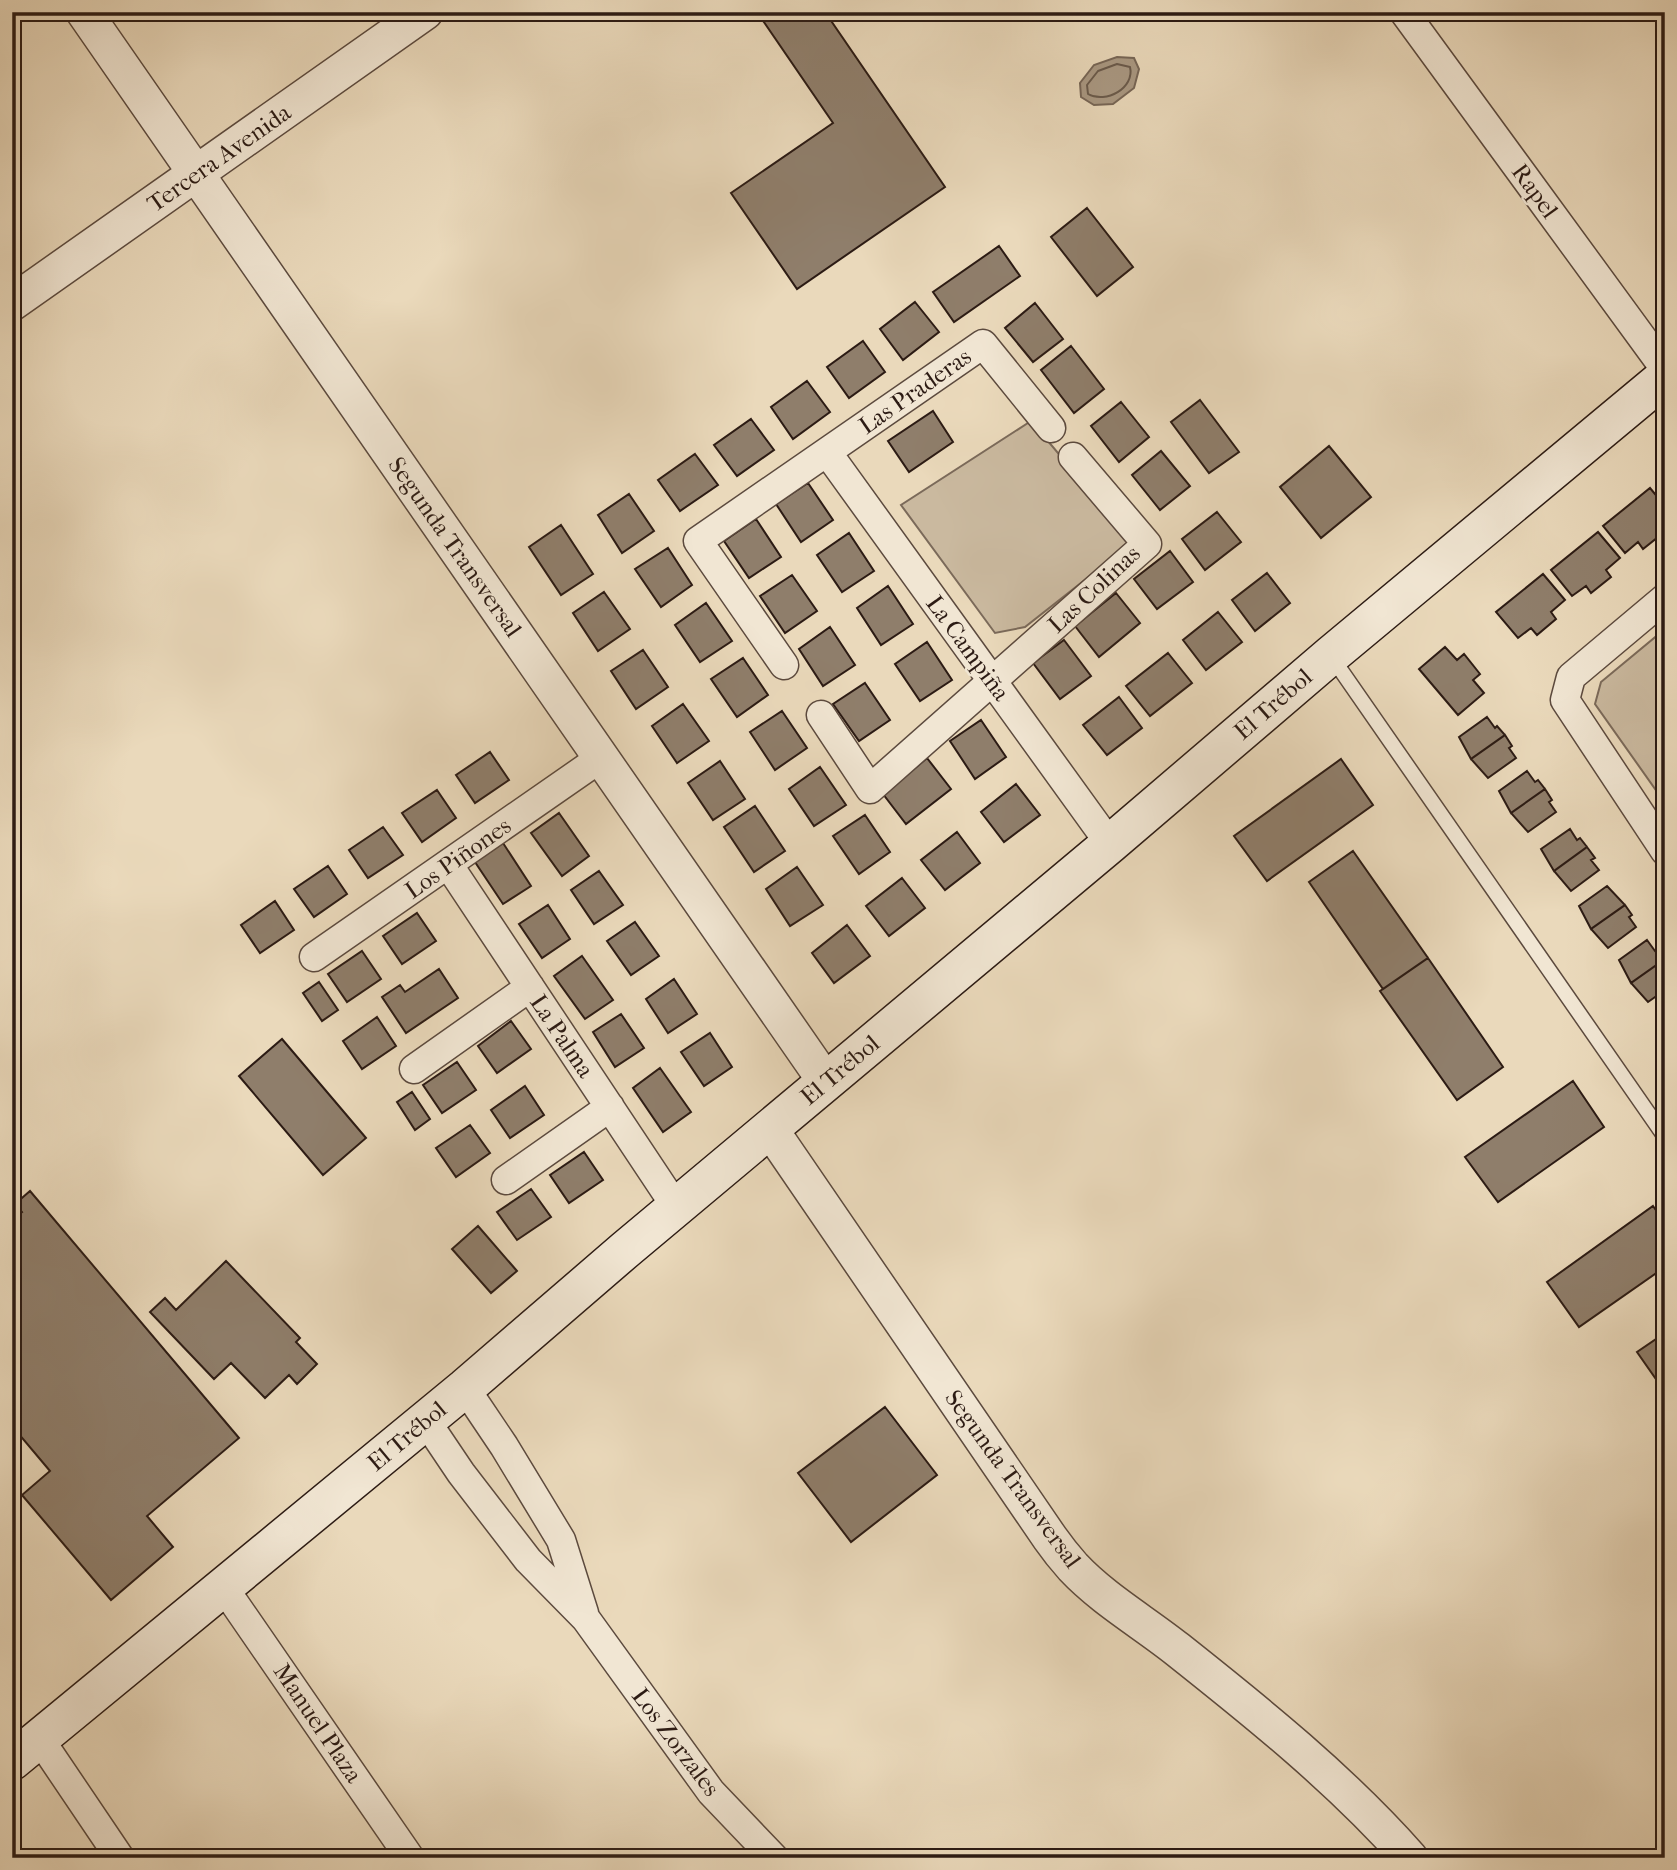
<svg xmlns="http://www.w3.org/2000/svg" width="1677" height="1870" viewBox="0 0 1677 1870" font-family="'IM FELL French Canon',serif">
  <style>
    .green { fill: #cab99f; stroke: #7b6a5a; stroke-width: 2 }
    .water { fill: #a99882; stroke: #776656; stroke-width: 2 }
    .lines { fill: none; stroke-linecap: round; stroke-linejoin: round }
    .shore { stroke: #6a5a4b; stroke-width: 2 }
    .building { fill: #8f7e6b; stroke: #2c1b14; stroke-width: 2 }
    .service-casing { stroke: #5c4a3e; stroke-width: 17 }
    .minor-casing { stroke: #5c4a3e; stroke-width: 31 }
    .tertiary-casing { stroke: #5c4a3e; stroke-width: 38 }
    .secondary-casing { stroke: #2c1b14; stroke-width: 41 }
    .service { stroke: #f1e6d3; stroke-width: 14 }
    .minor { stroke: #f1e6d3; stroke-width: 28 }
    .tertiary { stroke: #f1e6d3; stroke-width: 35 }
    .secondary { stroke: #f1e6d3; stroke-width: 38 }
    .labels { text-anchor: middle; stroke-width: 5; stroke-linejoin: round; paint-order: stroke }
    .street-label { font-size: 24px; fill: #2c1b14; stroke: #f1e6d3 }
  </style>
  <rect width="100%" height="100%" fill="#ead9bb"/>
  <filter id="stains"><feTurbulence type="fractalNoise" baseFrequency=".00286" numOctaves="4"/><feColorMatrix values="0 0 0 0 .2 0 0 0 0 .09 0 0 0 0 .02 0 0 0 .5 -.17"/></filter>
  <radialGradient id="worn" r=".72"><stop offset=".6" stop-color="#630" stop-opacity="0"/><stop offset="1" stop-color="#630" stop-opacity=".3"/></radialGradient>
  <!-- green -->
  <path class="green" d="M1031,421L1133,542L1025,627L995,633L901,505Z
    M1665,629V803L1595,704L1601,682Z"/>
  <!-- water -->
  <path class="water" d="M1117,57L1134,58L1139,69L1134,88L1113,104L1094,105L1081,97L1080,83L1094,65Z"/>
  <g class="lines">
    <!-- shore -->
    <path class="shore" d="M1117,64L1130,67C1135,88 1106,104 1088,94L1087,85L1098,71Z"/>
  </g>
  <!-- building -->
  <path class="building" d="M757,12H825L945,187L797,289L731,193L833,123Z
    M1087,208L1133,267L1097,296L1051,237Z
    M999,246L1020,276L954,322L933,292Z
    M915,302L939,332L903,360L880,329Z
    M1035,303L1063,339L1033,362L1005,328Z
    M863,341L885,372L849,398L827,367Z
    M1071,346L1104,389L1074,413L1041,370Z
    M807,381L830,412L793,439L771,407Z
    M1200,400L1239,452L1209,473L1171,422Z
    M1121,402L1149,437L1119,462L1091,426Z
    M933,411L953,442L909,472L888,441Z
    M751,419L774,450L737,476L714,445Z
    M1329,446L1371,497L1321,538L1280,487Z
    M1161,451L1190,486L1160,510L1132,475Z
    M695,454L718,485L680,511L658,480Z
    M808,483L833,520L801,542L776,504Z
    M1650,488L1665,506V520L1657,526L1663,533L1643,549L1638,542L1625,553L1603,526Z
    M629,494L654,531L622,553L598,515Z
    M1217,512L1241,542L1205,570L1182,539Z
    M756,519L781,557L749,578L724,541Z
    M561,525L593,574L561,595L529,547Z
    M1598,532L1620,558L1606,570L1611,577L1591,593L1586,586L1572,596L1551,570Z
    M849,533L874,571L842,592L817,555Z
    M668,548L692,585L661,607L635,569Z
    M1170,551L1193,582L1157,609L1134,579Z
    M1267,573L1290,603L1255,631L1232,600Z
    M1543,574L1565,600L1551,612L1556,619L1537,635L1531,628L1518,638L1496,612Z
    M792,575L817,611L785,633L760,596Z
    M888,586L913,624L881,645L857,608Z
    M604,592L630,629L598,651L573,613Z
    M1116,593L1140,623L1099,657L1075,626Z
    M706,603L732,641L700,662L675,625Z
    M1218,612L1242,642L1206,670L1183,640Z
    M830,627L855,665L823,686L799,649Z
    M1064,640L1091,676L1060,699L1033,663Z
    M927,642L952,680L920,701L895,664Z
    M1445,647L1457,660L1464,654L1480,674L1473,680L1484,693L1458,715L1419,669Z
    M643,650L668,687L636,709L611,671Z
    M1168,653L1192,683L1150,716L1126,686Z
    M743,658L768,695L737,717L711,679Z
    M865,683L890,720L859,741L833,704Z
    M1119,697L1142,728L1107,755L1083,725Z
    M683,704L709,741L677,763L652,726Z
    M782,711L807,748L775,770L750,732Z
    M1487,717L1495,728L1497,726L1505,735L1471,759L1459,737Z
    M981,720L1006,757L975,779L950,741Z
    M1505,735L1512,746L1509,748L1516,758L1488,778L1471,759Z
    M490,752L509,780L475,803L456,775Z
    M927,758L951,789L906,824L883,794Z
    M1341,759L1373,805L1267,881L1234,836Z
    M720,761L745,799L713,820L688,783Z
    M820,767L846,805L814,826L789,789Z
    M1527,771L1535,782L1538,780L1545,789L1511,813L1499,791Z
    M1016,784L1040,815L1004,842L981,812Z
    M1545,789L1552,800L1549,802L1556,812L1528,832L1511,813Z
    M437,790L456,818L422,842L402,813Z
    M755,806L785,851L754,872L724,827Z
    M559,813L589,856L562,876L531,833Z
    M865,815L890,852L859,874L833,836Z
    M383,827L403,855L368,878L349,850Z
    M1570,829L1577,840L1580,838L1587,847L1554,871L1541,849Z
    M957,832L980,863L945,890L921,860Z
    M503,843L531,886L503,904L475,862Z
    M1587,847L1595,858L1591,860L1599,870L1571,891L1554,871Z
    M1353,851L1428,958L1383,989L1309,882Z
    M328,866L347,894L314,917L294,889Z
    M797,867L823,905L790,926L766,889Z
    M599,871L623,905L594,924L571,890Z
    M902,878L925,908L889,936L866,906Z
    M1607,886L1625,905L1591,929L1579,906Z
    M275,901L294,930L260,953L241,925Z
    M548,905L570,939L542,958L519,924Z
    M1625,905L1632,915L1629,917L1636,927L1608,948L1591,929Z
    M417,913L436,941L402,964L383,936Z
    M635,922L659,956L631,975L607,941Z
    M847,925L870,956L834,983L812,953Z
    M1647,940L1655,951L1658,949L1665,959L1631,983L1619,960Z
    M362,951L381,979L347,1002L328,974Z
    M582,956L613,1000L585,1019L554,976Z
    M1428,958L1503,1067L1457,1100L1380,991Z
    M1665,959V990L1648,1002L1631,983Z
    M439,969L458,998L406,1033L382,997L400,985L405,992Z
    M674,979L697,1014L668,1033L646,999Z
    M319,982L338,1010L322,1021L303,993Z
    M621,1014L644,1048L615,1067L593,1032Z
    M377,1017L396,1046L362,1069L343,1041Z
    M511,1021L531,1049L497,1073L478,1046Z
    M710,1033L732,1067L704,1086L681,1052Z
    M282,1039L366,1138L323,1175L239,1076Z
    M457,1062L476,1090L442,1113L423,1085Z
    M660,1068L691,1112L663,1132L633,1088Z
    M1573,1081L1604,1127L1498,1202L1465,1157Z
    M525,1086L544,1115L510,1138L491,1110Z
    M412,1092L430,1119L415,1130L397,1102Z
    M470,1125L490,1153L456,1177L436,1148Z
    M584,1152L603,1180L569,1203L550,1175Z
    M531,1189L551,1217L517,1240L497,1212Z
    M30,1191L239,1438L147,1516L173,1547L111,1600L22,1495L50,1471L12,1426V1220L22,1212L15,1204Z
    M1653,1206L1665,1223V1267L1579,1327L1547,1282Z
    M478,1226L517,1271L491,1293L452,1249Z
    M226,1261L300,1338L296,1342L317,1364L297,1384L289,1375L265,1398L231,1363L214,1379L150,1312L165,1298L176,1310Z
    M1665,1333V1392L1637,1352Z
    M885,1407L937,1475L851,1542L798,1473Z"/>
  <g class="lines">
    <!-- service casing -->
    <g class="service-casing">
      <path id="service" d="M1331,656L1665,1137"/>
    </g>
    <!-- minor casing -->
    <g class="minor-casing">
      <path id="minor" d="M1404,12L1665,369
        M827,452L1110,844
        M1665,598L1571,677L1565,700L1665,851
        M784,665L698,541L983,344L1051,428
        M821,715L870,789L1147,544L1073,457
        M448,864L676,1207
        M314,957L602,757
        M414,1069L530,987
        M506,1180L610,1107
        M465,1388L504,1446L561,1540L584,1613
        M426,1421L461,1473L528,1560L586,1619L711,1792L774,1858
        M224,1588L410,1858
        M39,1738L120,1858"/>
    </g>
    <!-- tertiary casing -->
    <g class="tertiary-casing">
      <path id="tertiary" d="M84,12L826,1082
        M12,303L425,12
        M770,1129L1050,1538C1057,1548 1065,1558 1073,1567C1103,1599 1143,1622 1177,1649C1259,1714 1341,1780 1410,1858"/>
    </g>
    <!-- secondary casing -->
    <g class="secondary-casing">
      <path id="secondary" d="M12,1761L465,1388L625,1250L1110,844L1331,655L1665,377"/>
    </g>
    <!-- service -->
    <use href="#service" class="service"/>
    <!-- minor -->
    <use href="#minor" class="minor"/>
    <!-- tertiary -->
    <use href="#tertiary" class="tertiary"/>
    <!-- secondary -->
    <use href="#secondary" class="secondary"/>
  </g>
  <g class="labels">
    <!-- street labels -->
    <g class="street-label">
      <text transform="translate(219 158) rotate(-35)" y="8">Tercera Avenida</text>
      <text transform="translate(1535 191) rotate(54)" y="8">Rapel</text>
      <text transform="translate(915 391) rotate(-35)" y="8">Las Praderas</text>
      <text transform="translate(455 547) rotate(55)" y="8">Segunda Transversal</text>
      <text transform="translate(1094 589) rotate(-43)" y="8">Las Colinas</text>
      <text transform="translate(968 648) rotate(54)" y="8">La Campiña</text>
      <text transform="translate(1273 704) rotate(-41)" y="8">El Trébol</text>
      <text transform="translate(458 858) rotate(-35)" y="8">Los Piñones</text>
      <text transform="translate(562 1036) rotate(56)" y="8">La Palma</text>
      <text transform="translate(840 1070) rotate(-40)" y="8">El Trébol</text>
      <text transform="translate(407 1436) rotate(-40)" y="8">El Trébol</text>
      <text transform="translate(1013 1479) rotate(54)" y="8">Segunda Transversal</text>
      <text transform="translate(318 1723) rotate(56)" y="8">Manuel Plaza</text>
      <text transform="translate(676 1742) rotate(53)" y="8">Los Zorzales</text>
    </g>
  </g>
  <!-- margin -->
  <rect width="1677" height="1870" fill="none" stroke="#ead9bb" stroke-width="42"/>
  <rect x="14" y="14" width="1649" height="1842" fill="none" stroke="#2c1b14" stroke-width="3.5"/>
  <rect x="21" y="21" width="1635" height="1828" fill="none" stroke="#2c1b14" stroke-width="2"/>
  <rect width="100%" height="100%" filter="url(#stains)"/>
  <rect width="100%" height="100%" fill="url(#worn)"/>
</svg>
